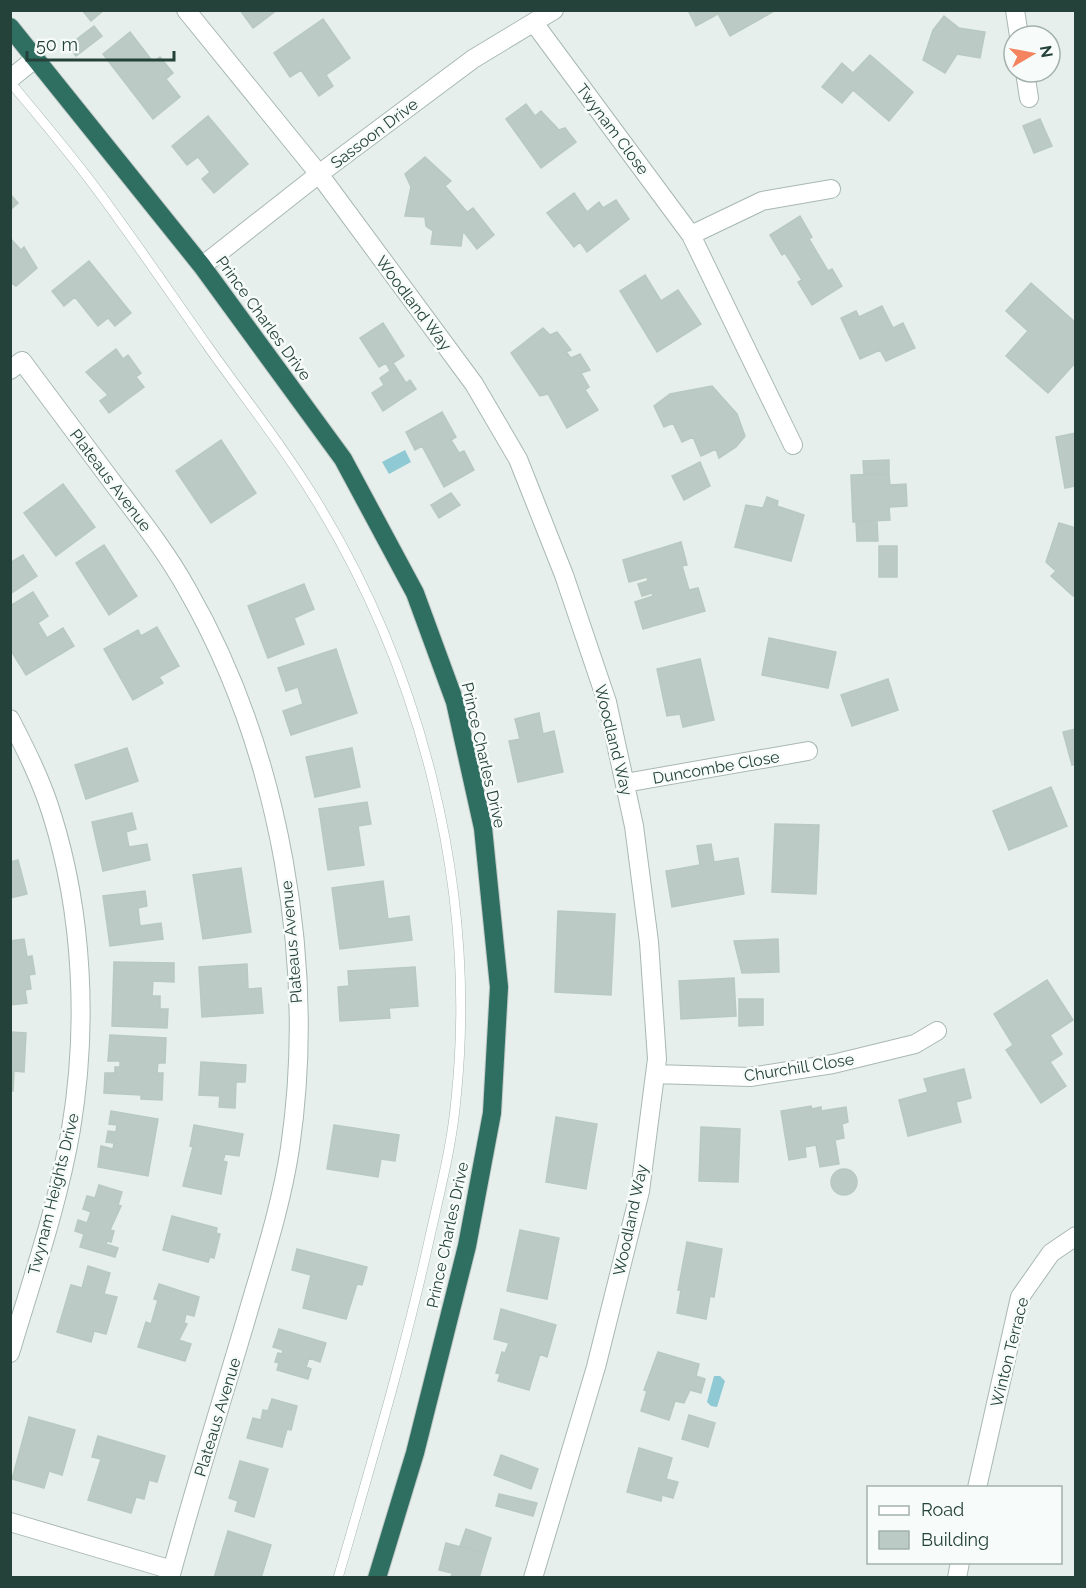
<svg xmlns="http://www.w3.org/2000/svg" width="1086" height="1588" viewBox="0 0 1086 1588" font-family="Raleway,sans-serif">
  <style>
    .water { fill: #8ec9d4 }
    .building { fill: #bbcac4; stroke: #b8c9c2; stroke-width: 1.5 }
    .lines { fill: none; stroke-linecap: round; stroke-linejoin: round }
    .lane-casing { stroke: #a8b8b2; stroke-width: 10 }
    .street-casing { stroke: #a8b8b2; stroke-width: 20 }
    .secondary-casing { stroke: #a4bbb3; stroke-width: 20 }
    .highway-casing { stroke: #c2cac8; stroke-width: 20 }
    .lane { stroke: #fff; stroke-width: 9 }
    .street { stroke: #fff; stroke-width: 18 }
    .secondary { stroke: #fff; stroke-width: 18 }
    .highway { stroke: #2f6f62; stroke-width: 18 }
    .labels { text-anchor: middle; stroke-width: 5; stroke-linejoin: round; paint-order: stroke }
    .street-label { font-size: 16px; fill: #24423a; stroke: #f7fbf9 }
  </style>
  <rect width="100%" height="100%" fill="#e6efeb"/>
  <!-- water -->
  <path class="water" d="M405,450L411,462L389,474L382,462Z
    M714,1376H720L725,1381L717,1407L711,1406L707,1402Z"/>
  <!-- building -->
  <path class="building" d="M82,10H104L91,21Z
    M240,10H277L253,28Z
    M688,10H716L718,14L696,26Z
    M716,10H776L730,36Z
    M944,16L959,28L985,32L980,58L957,54L945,73L923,60L933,30Z
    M323,19L350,58L326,75L333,86L319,96L301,70L290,77L274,53Z
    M94,26L102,36L76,56L68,46Z
    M130,32L153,62L160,57L173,73L166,79L180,97L153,119L103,54Z
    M870,55L913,92L889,121L853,90L842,103L822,87L842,63L853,73Z
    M526,104L535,116L541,111L559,130L565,128L576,142L541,168L506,119Z
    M208,116L248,164L214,193L202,179L210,172L198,157L187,165L172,146Z
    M1040,119L1052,146L1034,153L1023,126Z
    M425,157L451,181L445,186L467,212L473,208L494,235L477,249L463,231L461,246L431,244L433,231L426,226L425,217L405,216L411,187L405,174Z
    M574,193L587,212L599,202L603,208L616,200L629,219L587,252L580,242L574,247L547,213Z
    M10,194L18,203L10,210Z
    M800,216L812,237L809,239L828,271L832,269L842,286L812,305L798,282L802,280L785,253L782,255L770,235Z
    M10,238L21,250L24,247L37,268L16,286L10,282Z
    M89,261L131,313L115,326L108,318L98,326L75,297L64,306L52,291Z
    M645,275L661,301L678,290L701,324L657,352L620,291Z
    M1031,283L1076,323V362L1048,393L1006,356L1028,331L1006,311Z
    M882,306L893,328L903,323L915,348L886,361L880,350L860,359L841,318L856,311L859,317Z
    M383,323L404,356L393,363L406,383L410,380L416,389L383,411L372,393L384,385L380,378L390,371L386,363L379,367L360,338Z
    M543,328L550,335L557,332L571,350L566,352L571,358L580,354L590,370L581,373L589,387L585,390L598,410L567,428L548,394L540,396L511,353Z
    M116,349L123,359L128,355L141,373L136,377L144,387L109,413L100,401L108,395L86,372Z
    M712,386L737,414L745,436L736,447L719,458L716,449L701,456L693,437L682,442L673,423L664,427L654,406L670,394Z
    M442,412L456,437L451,440L459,453L464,451L474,470L444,487L422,446L415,450L406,432Z
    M1076,433V489L1075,486L1065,488L1056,437Z
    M221,440L256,493L211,523L176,471Z
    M889,460V474L864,475L863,461Z
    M700,462L710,486L684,500L672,476Z
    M889,474L890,485L906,484L907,506L889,507L890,520L853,522L851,475Z
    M63,484L95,527L56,556L24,513Z
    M451,493L460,505L439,518L431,505Z
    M767,497L778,501L777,506L804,515L791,561L735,547L746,505L763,508Z
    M877,521L878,541H857L856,522Z
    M1059,523L1076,528V592L1073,596L1051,576L1056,571L1046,562Z
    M681,542L687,565L682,566L689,590L698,588L705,611L643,629L635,602L653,596L652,593L642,596L638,584L648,581L647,577L629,582L623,560Z
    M104,545L137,596L109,615L76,563Z
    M879,546H897V577H879Z
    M23,555L37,576L10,594V563Z
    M304,584L314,609L294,618L304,644L268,658L248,606Z
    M33,592L48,616L38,623L47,638L63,628L74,646L26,675L10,649V606Z
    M157,627L179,666L159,677L163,683L133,700L104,649L138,630L141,636Z
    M769,638L836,652L828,688L762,675Z
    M336,649L357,713L291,735L283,711L303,704L298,687L286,691L278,668Z
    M700,659L714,720L683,727L680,714L667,716L657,669Z
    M888,679L898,710L852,726L841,695Z
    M539,713L543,734L554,731L563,772L518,782L509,741L520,739L515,719Z
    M1076,729V764L1072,765L1063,732Z
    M127,748L138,781L86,799L75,765Z
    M352,748L360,787L315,797L306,757Z
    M1051,787L1067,826L1009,850L993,811Z
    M367,802L371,824L358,826L364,865L328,870L319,809Z
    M132,813L136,829L126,832L129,847L147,844L150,860L103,871L92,822Z
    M775,824L819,825L816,894L772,892Z
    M711,844L714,862L738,858L744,894L672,907L666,871L700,865L697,846Z
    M18,860L27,894L10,898V862Z
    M241,868L251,932L203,939L193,875Z
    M383,881L388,919L409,916L412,940L340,949L332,888Z
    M145,891L147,906L138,908L140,926L161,923L163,939L110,946L103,896Z
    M558,911L615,914L611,995L555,992Z
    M24,939L27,957L32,956L35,974L29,975L31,989L25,990L27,1003L10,1005V941Z
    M778,939L779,972L742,973L734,941Z
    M114,962L174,963V982L153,981L152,996H160V1009H168L167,1028L112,1026Z
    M247,964L248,989L261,988L263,1013L202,1017L199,967Z
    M415,967L418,1006L389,1008L390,1018L340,1021L338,987L349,986L348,971Z
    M734,978L736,1016L681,1019L679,981Z
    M1047,980L1073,1020L1050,1035L1062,1054L1050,1062L1066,1086L1041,1103L1006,1050L1013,1045L994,1014Z
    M739,999H763V1025L739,1026Z
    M10,1032L26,1033L24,1072L14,1071L13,1091H10Z
    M110,1035L166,1038L165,1063H158L157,1073H163L162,1100L141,1099V1095L104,1093L105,1073H115V1067H120V1061H108Z
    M201,1062L246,1065L245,1082H236L235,1108L219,1107L220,1096L199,1095Z
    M964,1069L971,1098L956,1102L961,1122L908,1136L899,1100L928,1092L924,1079Z
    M811,1106L812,1109L821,1107V1111L846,1107L848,1122L842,1124L844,1138L835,1140L839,1164L820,1167L816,1145L805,1147L806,1157L789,1160L781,1111Z
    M111,1111L158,1119L148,1176L98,1167L101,1146L113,1149L114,1143L106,1142L108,1131L116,1132L117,1125L109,1124Z
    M556,1117L597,1124L586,1189L546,1182Z
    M194,1125L243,1134L239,1156L225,1154L223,1161L227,1162L221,1194L183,1186L193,1147L190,1146Z
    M334,1125L399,1135L395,1161L381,1159L378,1177L327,1169Z
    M701,1127L740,1129L738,1182L699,1181Z
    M831 1182a13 13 0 1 1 26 0a13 13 0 1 1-26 0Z
    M99,1185L122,1192L118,1205L121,1206L110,1230L114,1231L111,1242L107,1241L106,1244L118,1248L115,1257L80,1247L84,1234L75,1231L78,1220L87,1223L91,1212L83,1209L87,1196L95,1198Z
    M172,1216L217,1228L216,1233L220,1234L214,1258L210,1257L208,1262L163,1250Z
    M520,1230L559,1238L547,1299L507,1291Z
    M687,1242L722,1249L714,1297L710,1296L706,1319L677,1313L681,1290H678Z
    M297,1249L367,1267L362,1285L357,1284L346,1319L303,1308L311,1275L292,1270Z
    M88,1266L110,1273L104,1294L117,1297L106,1334L94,1331L91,1342L57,1332L71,1285L82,1288Z
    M159,1284L199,1297L194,1316L186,1314L184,1323L187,1324L179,1340L191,1344L185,1361L138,1347L146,1322L151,1324L158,1300L154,1299Z
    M501,1309L556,1325L547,1357L540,1354L529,1390L498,1381L500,1374L496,1373L502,1352L505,1353L509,1343L494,1339Z
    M279,1329L326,1343L320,1362L309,1358L306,1367L311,1369L308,1379L277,1370L279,1363L275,1362L278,1353L282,1354L283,1350L273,1347Z
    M658,1352L699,1364L696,1376L705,1379L701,1393L690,1390L684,1403L675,1401L669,1420L641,1411L647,1391L644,1390Z
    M272,1399L297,1406L291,1430L287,1429L282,1447L247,1438L253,1418L261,1420L263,1410L268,1411Z
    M689,1415L715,1423L708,1447L682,1439Z
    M29,1417L75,1430L62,1475L49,1471L44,1488L12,1479Z
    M98,1436L165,1456L157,1482L149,1480L144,1499L136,1497L131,1513L88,1500L101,1459L92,1457Z
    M639,1448L672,1458L666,1479L678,1482L673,1498L662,1495L661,1501L627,1492Z
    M501,1455L538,1469L531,1489L494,1475Z
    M240,1461L268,1469L254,1517L235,1511L238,1501L229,1498Z
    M499,1494L537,1503L533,1516L496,1506Z
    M466,1529L491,1538L486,1554L460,1546Z
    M228,1531L271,1545L261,1578H214Z
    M446,1543L486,1554L479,1578H451L452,1573L439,1570Z"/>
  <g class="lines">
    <!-- lane casing -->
    <g class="lane-casing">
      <path id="lane" d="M10,82C40,118 70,153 98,191C135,241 171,294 207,345C240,392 277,438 307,486C421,664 478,888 456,1099C452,1145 440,1191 430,1236C405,1351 371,1464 338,1578"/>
    </g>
    <!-- street casing -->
    <g class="street-casing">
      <path id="street" d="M186,10L319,174L474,384L518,459L564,575L607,702L634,826L649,942L657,1059L640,1191L596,1367L533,1578
        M1015,10L1019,36
        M534,23L691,235L793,445
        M1025,72L1029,98
        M691,235L762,201L831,189
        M202,266L319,174L473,59L554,10
        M10,370L22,361C53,403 85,445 116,487C141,520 167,553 187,589C280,751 317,963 290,1148C281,1208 261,1267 244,1326C219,1410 193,1493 170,1578
        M10,719C26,750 42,782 52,815C83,914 88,1027 71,1129C58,1205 32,1279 10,1353
        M625,783L808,751
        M655,1074L750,1077L833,1064L915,1044L937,1031
        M977,1488L1020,1297L1051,1253L1076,1236
        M10,1522L172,1570
        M957,1578L960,1562"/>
    </g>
    <!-- secondary casing -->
    <g class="secondary-casing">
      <path id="secondary" d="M10,79L36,58"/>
    </g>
    <!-- highway casing -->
    <g class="highway-casing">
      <path id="highway" d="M10,27L202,266L343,459L415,593L455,702L483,828L499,987L492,1113L467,1246L415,1453L377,1578"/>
    </g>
    <!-- lane -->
    <use href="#lane" class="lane"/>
    <!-- street -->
    <use href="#street" class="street"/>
    <!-- secondary -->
    <use href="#secondary" class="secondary"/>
    <!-- highway -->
    <use href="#highway" class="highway"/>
  </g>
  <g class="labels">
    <!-- street labels -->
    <g class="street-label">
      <text transform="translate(613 129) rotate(53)" y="6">Twynam Close</text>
      <text transform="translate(374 133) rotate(-37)" y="6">Sassoon Drive</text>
      <text transform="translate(414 303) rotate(53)" y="6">Woodland Way</text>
      <text transform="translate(264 318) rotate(54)" y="6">Prince Charles Drive</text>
      <text transform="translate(111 480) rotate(53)" y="6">Plateaus Avenue</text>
      <text transform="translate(614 740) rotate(76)" y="6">Woodland Way</text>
      <text transform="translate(484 755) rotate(77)" y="6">Prince Charles Drive</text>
      <text transform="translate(716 767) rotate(-10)" y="6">Duncombe Close</text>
      <text transform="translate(291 942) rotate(-95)" y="6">Plateaus Avenue</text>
      <text transform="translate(799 1067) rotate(-9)" y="6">Churchill Close</text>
      <text transform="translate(53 1194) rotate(-76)" y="6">Twynam Heights Drive</text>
      <text transform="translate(630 1220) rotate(-78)" y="6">Woodland Way</text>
      <text transform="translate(447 1235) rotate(-78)" y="6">Prince Charles Drive</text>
      <text transform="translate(1009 1352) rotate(-76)" y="6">Winton Terrace</text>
      <text transform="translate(217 1417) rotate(-73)" y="6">Plateaus Avenue</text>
    </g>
  </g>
  <!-- border -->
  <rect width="1086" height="1588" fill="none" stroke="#24423a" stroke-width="24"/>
  <!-- legend -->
  <rect x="867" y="1486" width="195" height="78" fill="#f7fbf9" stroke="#a3b1ad" stroke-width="1.5"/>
  <rect x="879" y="1506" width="30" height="9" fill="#ffffff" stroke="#a3b1ad" stroke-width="1.5"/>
  <text x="921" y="1516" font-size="18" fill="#24423a">Road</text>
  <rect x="879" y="1531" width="30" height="18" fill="#bbcac4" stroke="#a3b1ad" stroke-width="1.5"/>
  <text x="921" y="1546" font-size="18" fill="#24423a">Building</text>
  <!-- north arrow -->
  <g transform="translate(1032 54) rotate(80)"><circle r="28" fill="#f7fbf9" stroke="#a3b1ad" stroke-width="1.5"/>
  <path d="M0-4.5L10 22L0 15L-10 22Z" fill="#f4845f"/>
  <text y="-9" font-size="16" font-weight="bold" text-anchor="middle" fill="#24423a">N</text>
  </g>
  <!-- scale -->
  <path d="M27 51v9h147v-9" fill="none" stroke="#24423a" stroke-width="3"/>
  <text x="36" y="51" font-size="18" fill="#24423a" stroke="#f7fbf9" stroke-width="4.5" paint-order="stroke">50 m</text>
</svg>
